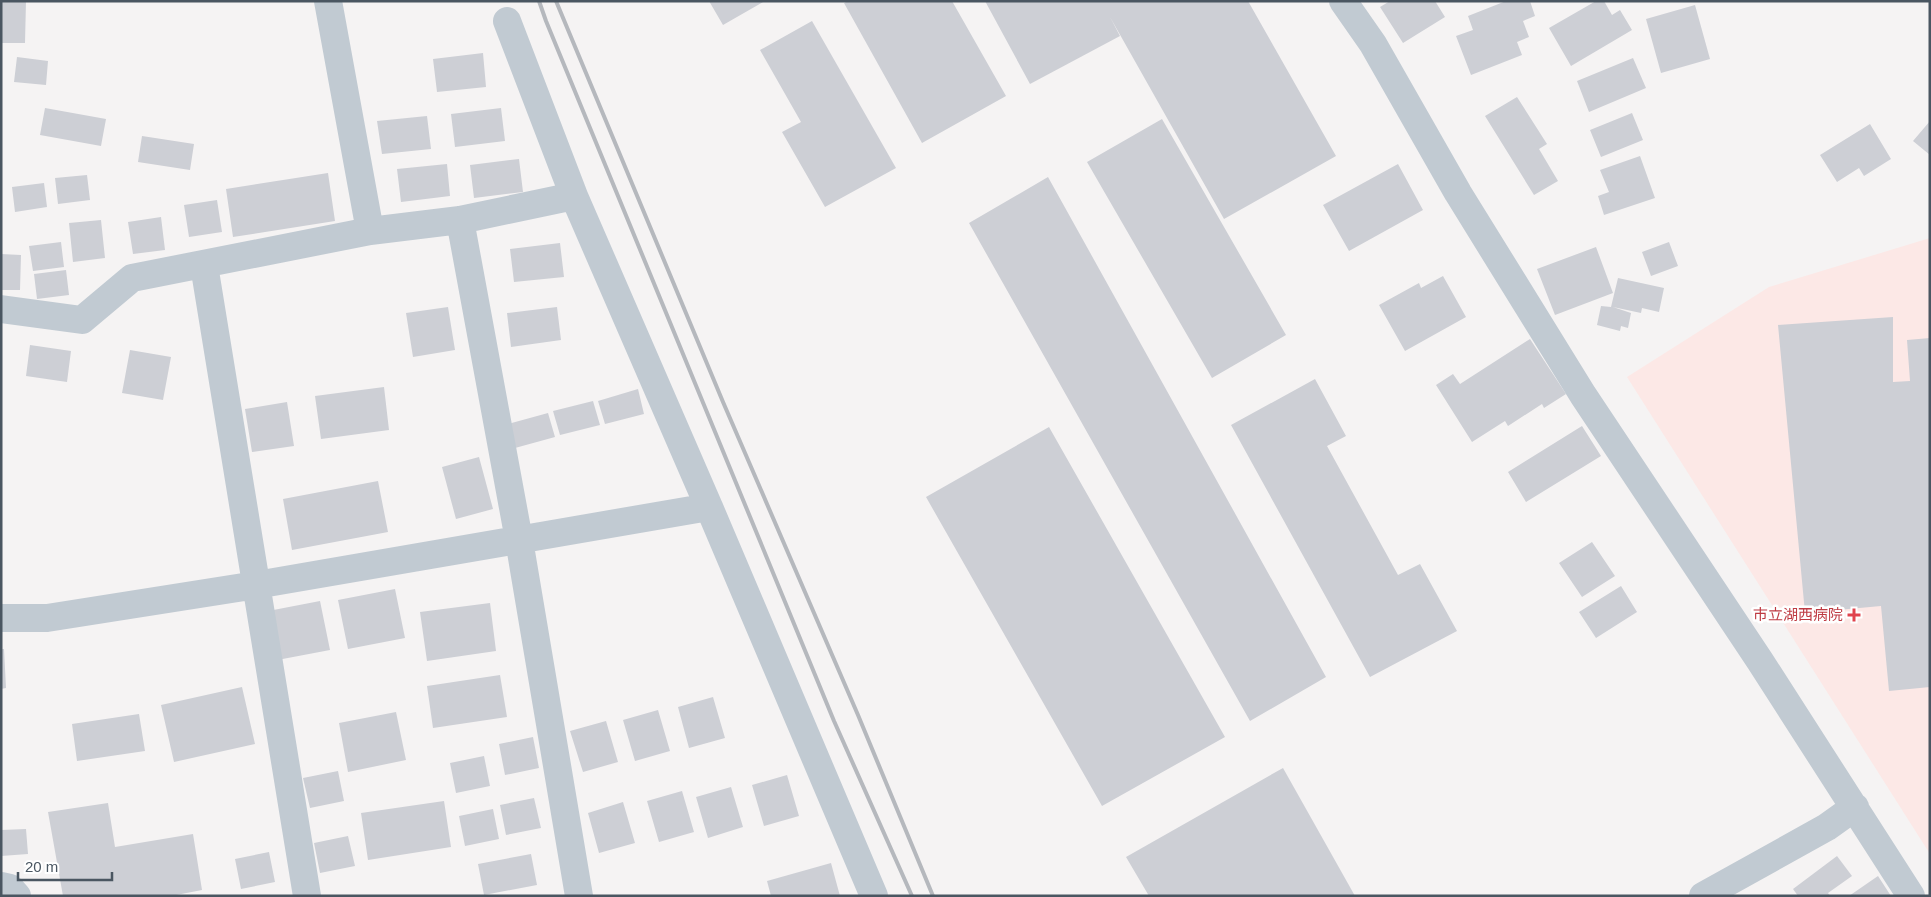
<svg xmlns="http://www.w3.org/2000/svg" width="1931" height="897" viewBox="0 0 1931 897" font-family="Helvetica,'Noto Sans JP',sans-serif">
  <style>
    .medical { fill: #fce8e6 }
    .building { fill: #cdcfd5 }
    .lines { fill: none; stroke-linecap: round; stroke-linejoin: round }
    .minor { stroke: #c1cad2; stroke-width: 28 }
    .rail { stroke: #b5b8bd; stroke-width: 4 }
    .health-dot { fill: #e0444e; stroke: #fff; stroke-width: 2 }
    .labels { text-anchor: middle; stroke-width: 5; stroke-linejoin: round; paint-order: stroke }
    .health-label { font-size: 15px; fill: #be3a42; stroke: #fff; text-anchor: end }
  </style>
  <rect width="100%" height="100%" fill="#f5f3f3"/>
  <!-- medical -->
  <path class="medical" d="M1930,238V854L1627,377L1769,287Z"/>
  <!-- building -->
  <path class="building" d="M1,1H26L25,43H1Z
    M709,1H765L723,25Z
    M848,1H952L1006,96L922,143L844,3Z
    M985,1H1248L1336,156L1224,219L1110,17L1120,36L1030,84Z
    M1390,1H1435L1445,17L1403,43L1380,7Z
    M1506,1H1530L1535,16L1523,21L1529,37L1517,42L1522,55L1471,75L1456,36L1473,30L1468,16Z
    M1596,1H1604L1612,15L1620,10L1632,30L1571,66L1549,28Z
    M1695,5L1710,59L1661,73L1646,19Z
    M812,21L896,168L825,207L782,132L801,122L760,50Z
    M483,53L486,87L437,92L433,59Z
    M17,57L48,61L46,85L14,82Z
    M1633,58L1646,88L1589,112L1577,81Z
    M1517,97L1547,144L1539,149L1558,181L1534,195L1485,116Z
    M45,108L106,119L101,146L40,135Z
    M501,108L505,141L455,147L451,114Z
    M1632,113L1643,140L1601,157L1590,130Z
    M427,116L431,149L382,154L377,121Z
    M1162,119L1286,335L1212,378L1087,162Z
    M1930,121V155L1913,141Z
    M1870,124L1891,159L1864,176L1859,168L1837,182L1820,155Z
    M142,136L194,144L190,170L138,162Z
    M1640,156L1655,198L1604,215L1598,196L1609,192L1600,170Z
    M519,159L523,192L474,198L470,165Z
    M447,164L450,196L401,202L397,169Z
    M1398,164L1423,210L1349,251L1323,205Z
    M328,173L335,221L233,237L226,189Z
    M87,175L90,200L58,204L55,178Z
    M1048,177L1326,677L1250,721L969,223Z
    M44,183L47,207L15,212L12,187Z
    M217,200L222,232L189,237L184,205Z
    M161,217L165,250L133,254L128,222Z
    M101,220L105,258L73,262L69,223Z
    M61,242L64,267L33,271L29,246Z
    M1669,242L1678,266L1651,276L1642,252Z
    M560,243L564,277L514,282L510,249Z
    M1596,247L1613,293L1555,315L1537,269Z
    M1,254L21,255L20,290H1Z
    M66,270L69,295L37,299L34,274Z
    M1443,276L1466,317L1405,351L1379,305L1419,283L1421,288Z
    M1618,278L1664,288L1659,312L1642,308L1641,313L1613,307L1631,313L1628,328L1621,326L1620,331L1597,325L1601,306L1611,307Z
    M448,307L455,350L413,357L406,313Z
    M557,307L561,340L511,347L507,313Z
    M1893,317V382L1910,381L1907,340L1930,338V687L1889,691L1881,606L1805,613L1778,325Z
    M1530,339L1566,394L1544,408L1542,404L1508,426L1505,421L1472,442L1436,385L1453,374L1460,384Z
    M30,345L71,351L67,382L26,376Z
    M130,350L171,357L163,400L122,393Z
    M1315,379L1346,436L1327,446L1398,575L1420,564L1457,631L1370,677L1231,425Z
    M384,387L389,430L321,439L315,396Z
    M638,389L644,414L605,424L598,401Z
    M593,401L600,425L560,435L553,411Z
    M287,402L294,446L252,452L245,409Z
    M548,413L555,437L515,448L508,424Z
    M1582,426L1601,456L1526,502L1508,472Z
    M1049,427L1225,737L1102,806L926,497Z
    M479,457L493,509L456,519L442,467Z
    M378,481L388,532L292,550L283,499Z
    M1592,542L1615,576L1582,597L1559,563Z
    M1621,586L1637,612L1596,638L1579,612Z
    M395,589L405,638L348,649L338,600Z
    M320,601L330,650L272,661L263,612Z
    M490,603L496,651L427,661L420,612Z
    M1,649H4L6,688L1,689Z
    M500,675L507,717L433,728L427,686Z
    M242,687L255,744L174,762L161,705Z
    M713,697L725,738L689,748L678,707Z
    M658,710L670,751L635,761L623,720Z
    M396,712L406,760L348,772L339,723Z
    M139,714L145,751L77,761L72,724Z
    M606,721L618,762L583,772L570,731Z
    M533,737L539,768L505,775L499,744Z
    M484,756L490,786L456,793L450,763Z
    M1283,768L1355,896H1149L1126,857Z
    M338,771L344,801L310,808L303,778Z
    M787,775L799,816L764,826L752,785Z
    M731,787L743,827L708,838L696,797Z
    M682,791L694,832L659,842L647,801Z
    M534,798L541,828L506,835L500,805Z
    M444,801L451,847L368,860L361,813Z
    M623,802L635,843L599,853L588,813Z
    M108,803L115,847L193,834L202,890L171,896H63L48,812Z
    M493,809L499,839L465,846L459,816Z
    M26,829L28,854L1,856V830Z
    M348,836L355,866L320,873L314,843Z
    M269,852L275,882L241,889L235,859Z
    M531,854L537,885L484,895L478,864Z
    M1837,856L1852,876L1828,893L1830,896H1798L1793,889Z
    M831,863L840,896H771L767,881Z
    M1878,876L1891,896H1849Z"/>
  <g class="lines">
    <!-- minor -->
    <path class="minor" d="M328,1L370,231
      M1343,1L1373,44L1458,193L1583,395L1760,661L1911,896
      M507,21L574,196
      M460,220L519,540L579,896
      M204,265L307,896
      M1,309L82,320L132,278L370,231L460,220L574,196L709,507
      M1,618H47L256,585L709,507L874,896
      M1,886L10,888L17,896
      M1703,896L1827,827L1855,807"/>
    <!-- rail -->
    <path class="rail" d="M539,1L546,21L834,721L912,896
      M556,1L723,402L858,715L933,896"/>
  </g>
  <!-- markers -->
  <path class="health-dot" d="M1851.5 607.5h5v5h5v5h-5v5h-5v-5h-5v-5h5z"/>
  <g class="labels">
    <!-- health labels -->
    <g class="health-label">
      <text x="1843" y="620">市立湖西病院</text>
    </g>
  </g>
  <!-- border -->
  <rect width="1931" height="897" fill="none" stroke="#4a5661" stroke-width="5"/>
  <!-- scale -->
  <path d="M18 872v8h94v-8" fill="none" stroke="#4a5661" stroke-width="2.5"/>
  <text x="25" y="872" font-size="15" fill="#4a5661" stroke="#ffffff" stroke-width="4" paint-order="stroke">20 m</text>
</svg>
